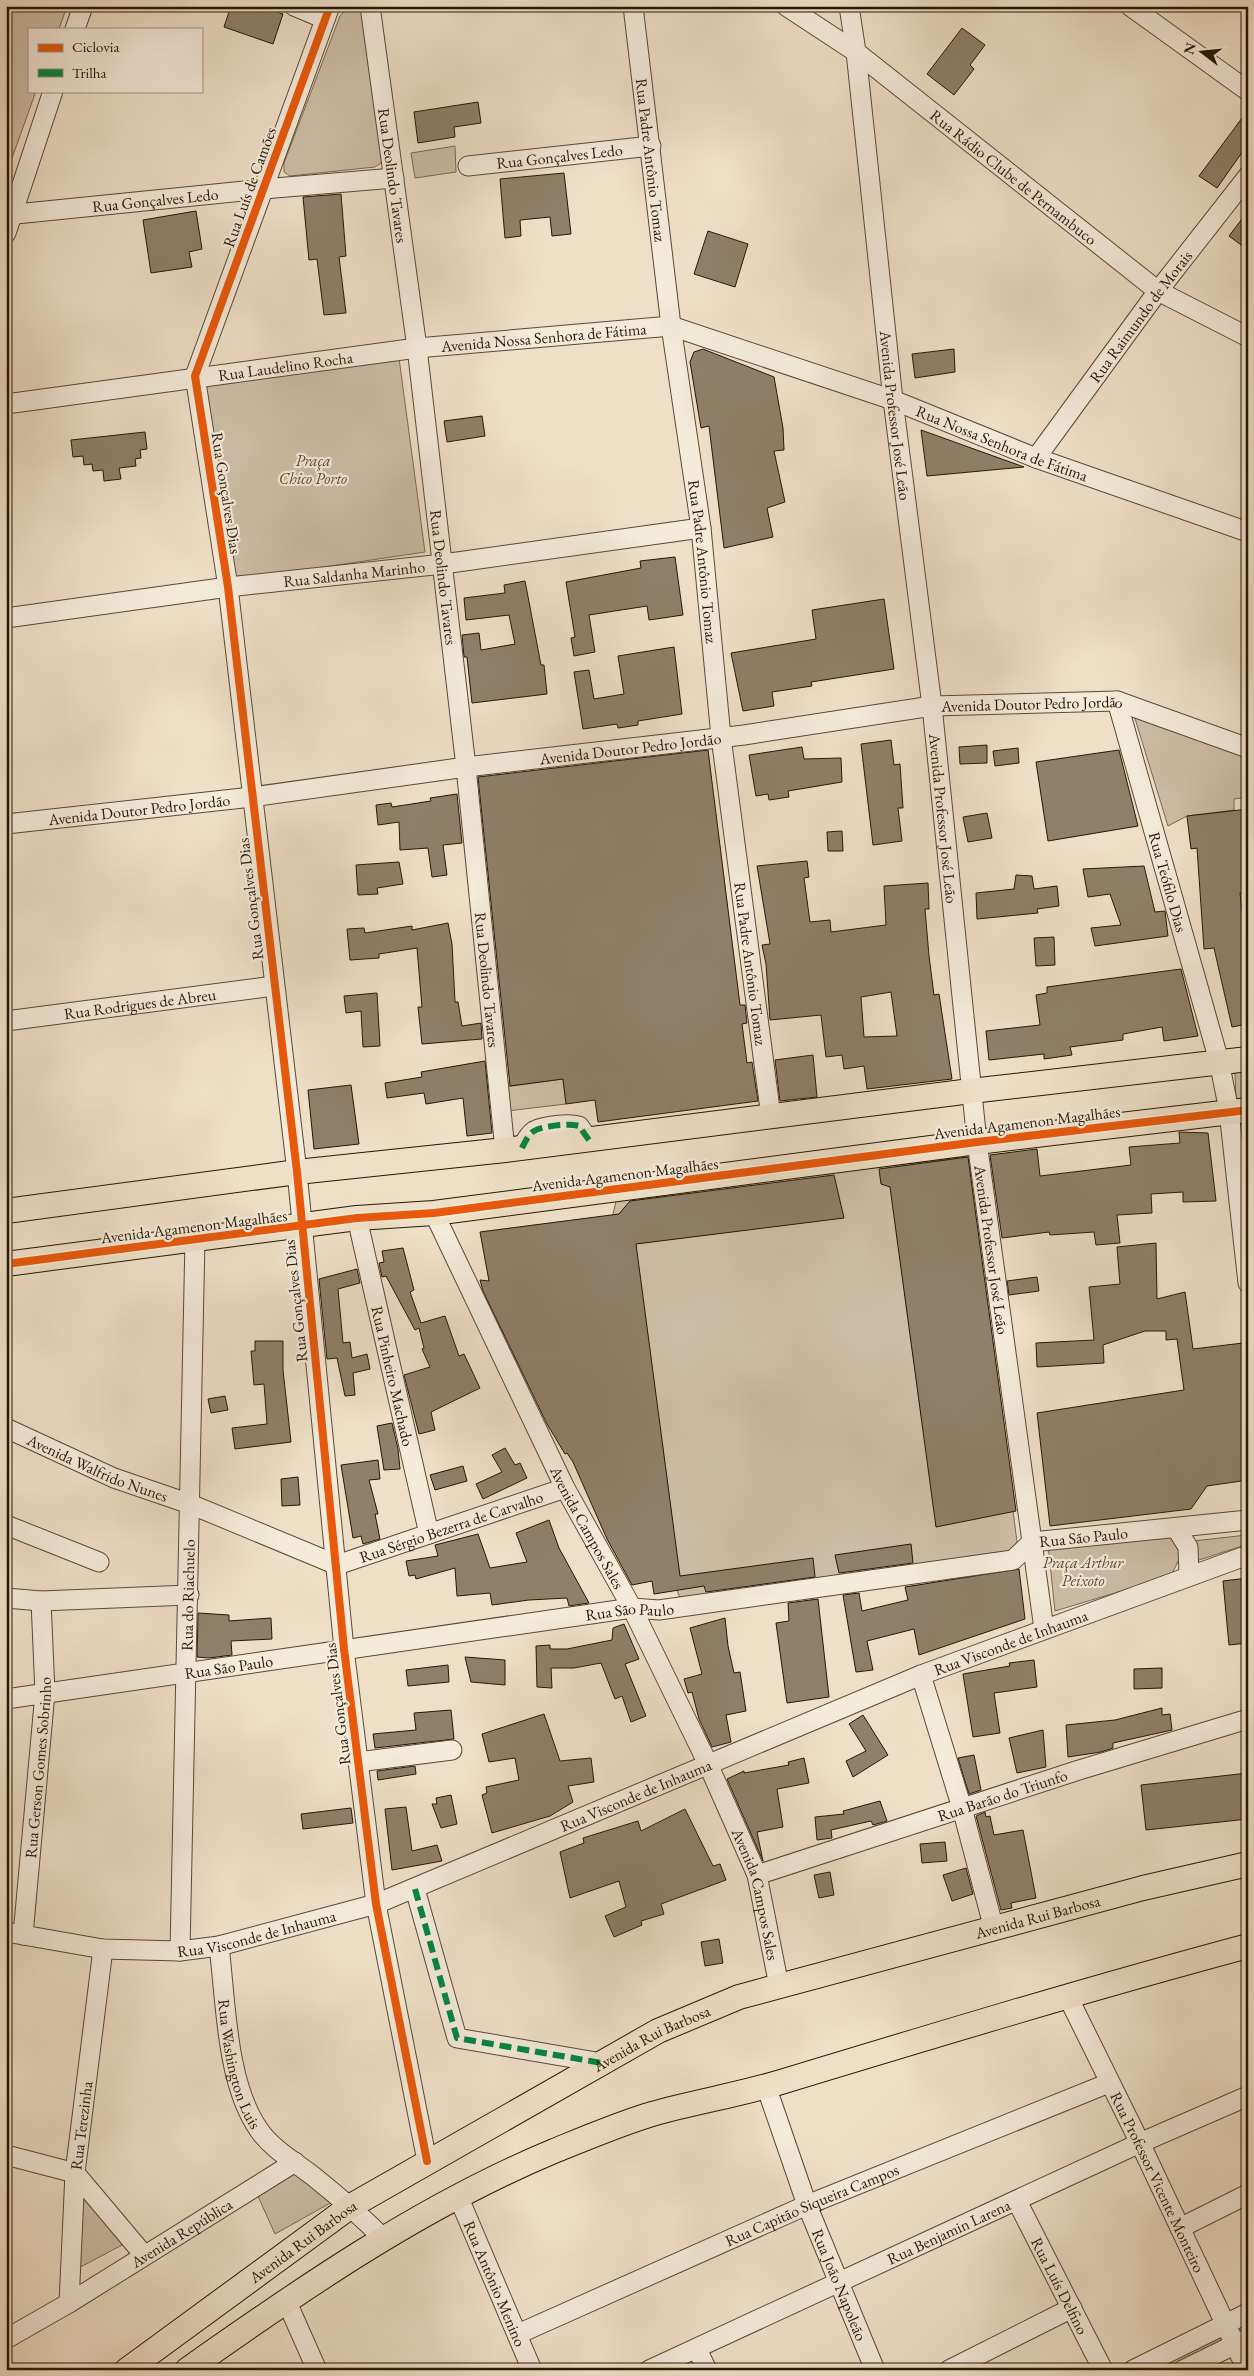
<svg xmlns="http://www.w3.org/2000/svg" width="1254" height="2376" viewBox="0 0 1254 2376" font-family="'EB Garamond',serif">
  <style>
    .green { fill: #ccbea6; stroke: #7a6a54 }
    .building { fill: #8e8069; stroke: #271703; fill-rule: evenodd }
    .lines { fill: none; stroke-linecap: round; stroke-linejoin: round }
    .minor-casing { stroke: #594934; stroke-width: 21 }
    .major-casing { stroke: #271703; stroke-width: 26 }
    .minor { stroke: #f4ebdb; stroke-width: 19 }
    .major { stroke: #eee0c7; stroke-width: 24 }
    .quiet { stroke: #00873e; stroke-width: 6; stroke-dasharray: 12 6; stroke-linecap: butt }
    .cycleway-casing { stroke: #f4ebdb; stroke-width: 11 }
    .cycleway { stroke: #e8590c; stroke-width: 8 }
    .labels { text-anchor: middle; stroke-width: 4.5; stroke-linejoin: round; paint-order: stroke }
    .street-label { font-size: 16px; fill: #271703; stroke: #f4ebdb }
    .park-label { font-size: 16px; font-style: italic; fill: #594934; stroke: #f4ebdb }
  </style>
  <rect width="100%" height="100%" fill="#eee0c7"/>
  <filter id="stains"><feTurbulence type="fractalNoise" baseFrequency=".004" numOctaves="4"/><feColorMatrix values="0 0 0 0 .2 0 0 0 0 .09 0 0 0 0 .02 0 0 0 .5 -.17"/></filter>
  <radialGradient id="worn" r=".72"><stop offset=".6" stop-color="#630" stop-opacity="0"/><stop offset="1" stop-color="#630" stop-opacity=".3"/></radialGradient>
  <!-- green -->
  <path class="green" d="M6,6H67L59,29H29V91H36L6,175Z
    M349,6H361L382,156L381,163L375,167L290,176L284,172V163L340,16Z
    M455,146L456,172L415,178L411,153Z
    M399,358L425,552L230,581L201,386Z
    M1133,712L1248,754V797L1234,799V810L1187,816L1168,826Z
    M1248,1070V1099L1236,1100L1235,1072Z
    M563,1079L566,1104L507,1111L504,1087Z
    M968,1157L1018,1550L681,1601L584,1339L617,1197Z
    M1169,1535L1181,1555L1171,1576L1055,1611L1048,1545Z
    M1247,1535L1248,1544L1196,1561L1193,1541Z
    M294,2173L341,2197L275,2234L257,2194Z
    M83,2188L122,2245L75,2270Z
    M1225,2328L1231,2343L1176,2370H1140Z"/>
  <!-- building -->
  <path class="building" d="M231,6H261L283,14L273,44L224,27Z
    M962,28L985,45L970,65L974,69L954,95L927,74Z
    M478,102L481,123L454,127L455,137L418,143L414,112Z
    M1248,110V144L1217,188L1199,176Z
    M564,173L571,234L552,236L550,217L520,220L521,236L505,238L500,179Z
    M341,194L346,256L339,257L346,313L324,315L317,259L309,260L303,197Z
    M196,211L202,249L189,252L192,267L151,273L143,220Z
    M1248,211V250L1229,236Z
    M708,231L748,244L735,287L694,274Z
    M703,349L774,377L783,428L784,450L774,451L785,502L767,508L773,537L724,548L709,426L701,428L690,362L694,352Z
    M954,349L955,372L915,378L912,354Z
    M482,416L485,436L447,442L444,421Z
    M921,430L1024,467L927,476Z
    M145,432L147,449L140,450L141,458L135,459L136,466L119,468L121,479L104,481L103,470L93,471L92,464L84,465L83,456L73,457L71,440Z
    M675,557L683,615L649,620L647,606L589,615L595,652L574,656L571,638L575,637L566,582L641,568L640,561Z
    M525,581L541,665H544L547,694L472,703L467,657H464L462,635L479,633L481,650L515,644L509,615L466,620L464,598L505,593L504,585Z
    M884,599L894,669L811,682L812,686L772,692L774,706L743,711L731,653L816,639L812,610Z
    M674,647L682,714L638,721V725L618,728L617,724L583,729L574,672L589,670L594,699L624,694L618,656Z
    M891,740L894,765L900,764L903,808H898L902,841L873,845L861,744Z
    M987,745V763L960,764L959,747Z
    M802,747L804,759L841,758L842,782L788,791L789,797L769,800L768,794L756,796L749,755Z
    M1018,748L1019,763L995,766L993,751Z
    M708,750L740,1005H745L747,1023L742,1024L747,1063L752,1062L758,1101L598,1122L595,1100L566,1104L563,1079L510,1086L478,777Z
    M1119,750L1138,826L1048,841L1036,762Z
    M457,794L462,843L443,845L447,875L432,877L428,848L400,850L399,822L378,825L376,805L391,803L392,807L431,801L430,798Z
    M1248,809V893H1240L1244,930H1248V1024L1232,1027L1214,948L1204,949L1197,848L1191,849L1187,816Z
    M987,813L992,838L968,842L963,817Z
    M842,831L843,851H828L827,832Z
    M807,861L809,877L804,878L810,922L830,920L831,932L886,925L884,886L928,883L929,909H925L929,956L934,995L939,994L952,1079L867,1089L864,1066L844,1069L842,1055L826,1057L821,1015L770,1020L766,964L762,945L770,944L757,866ZM891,992L897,1036L864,1037L861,997Z
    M399,862L403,884L377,888L378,894L358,895L356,865Z
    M1144,866L1155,912L1165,911L1168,936L1095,946L1091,928L1121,925L1110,894L1088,897L1083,869Z
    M1016,875L1032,876L1034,889L1057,886L1059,906L1037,909L1038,913L977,919L976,893L1014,889Z
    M448,923L452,944L455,1002H458L462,1026L481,1023L482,1039L422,1044L418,1007H422L417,948L379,954V958L350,960L347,929L364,928L365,933L412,926V930Z
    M1054,937L1055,965L1036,966L1034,938Z
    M1181,969L1198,1036L1164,1041L1162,1027L1123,1034V1040L1070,1047L1072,1055L1044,1059V1054L989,1060L986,1031L1040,1025L1036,995L1047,993V987Z
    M377,993L380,1046L363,1047L361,1011L346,1013L344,996Z
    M813,1055L817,1097L780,1101L775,1060Z
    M485,1061L492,1133L467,1136L463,1098L426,1104L424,1093L387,1098L385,1083L422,1077L421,1072Z
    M351,1085L359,1144L314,1149L308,1090Z
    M1179,1132L1208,1133L1216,1201L1183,1202V1192L1151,1194L1152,1213L1117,1215L1120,1243L1096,1245L1094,1232L1050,1235L1049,1232L1002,1238L990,1155L1037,1149L1040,1176L1131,1165L1129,1147L1180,1143Z
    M968,1157L1016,1511L936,1527L890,1187L881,1184L879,1169Z
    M834,1175L844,1218L636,1244L680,1576L813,1558L815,1577L706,1592L704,1586L654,1594L652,1581L632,1585L607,1539L573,1462L567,1453L565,1454L547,1424L483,1291L480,1280L489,1281L480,1232L619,1214L630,1201Z
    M1156,1243L1157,1299L1185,1292L1193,1349L1243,1343L1248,1376V1480L1207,1486L1191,1509L1050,1526L1037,1413L1184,1390L1177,1339L1166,1340V1331H1145L1103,1345L1104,1363L1037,1367L1036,1343L1094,1340L1089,1287L1120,1284L1117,1247Z
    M403,1248L414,1290L410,1292L421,1323L445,1316L459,1356L464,1354L480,1388L431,1412L435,1430L419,1434L404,1375L430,1367L422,1349L424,1348L419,1328L415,1330L386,1276L382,1277L379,1263L384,1262L382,1251Z
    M357,1269L360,1283L338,1289L343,1343L350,1342L352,1358L367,1354L370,1369L353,1373L355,1395L345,1396L337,1358L327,1359L319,1279Z
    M1037,1277L1039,1291L1009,1295L1007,1281Z
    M255,1341H283V1370L291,1442L235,1449L232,1428L267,1424L264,1384L254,1385L251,1351H255Z
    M225,1396L228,1410L211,1413L208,1399Z
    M392,1423L398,1449L400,1469L384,1470L377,1426Z
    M505,1448L515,1465L520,1463L527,1478L483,1499L476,1484L502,1472L492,1455Z
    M378,1460L380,1479L369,1480L378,1514H375L380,1539L363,1544L361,1536L353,1538L341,1465Z
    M463,1466L467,1481L435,1490L430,1475Z
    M298,1477L300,1505L282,1506L281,1479Z
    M549,1520L559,1548L589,1603L569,1606L567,1598L529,1600L492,1605L490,1593L457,1596L455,1568L416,1579L415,1575L409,1576L406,1561L438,1556L435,1545L478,1534L490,1568L527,1562L516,1533Z
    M911,1544L913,1563L839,1573L835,1555Z
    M1019,1569L1025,1619L919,1655L914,1629L867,1641L873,1670L856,1672L843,1595L859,1593L862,1611L908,1600L905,1587Z
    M1248,1578V1643L1229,1645L1223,1581Z
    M818,1599L829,1697L787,1703L776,1623L789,1621L788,1603Z
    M198,1613L229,1615V1621L271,1618L272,1639L231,1641L232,1655L209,1658L197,1657Z
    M725,1618L728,1646L734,1673L740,1672L746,1711L726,1715L731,1742L712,1747L699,1719L692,1692L688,1693L684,1679L702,1674L690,1628Z
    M624,1624L639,1659L625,1664L646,1716L631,1722L622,1696L615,1699L601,1663L574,1668H551L552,1688L537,1687L536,1646L550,1645V1649H567L612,1640L613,1628Z
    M465,1657L505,1660V1685L471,1682Z
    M1034,1660L1037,1687L994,1693L1000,1733L973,1737L963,1674L1010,1666L1009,1663Z
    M448,1665L449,1682L408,1686L406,1670Z
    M1162,1668V1688L1134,1689V1669Z
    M1162,1708V1715L1170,1714L1172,1730L1113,1743V1748L1101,1752L1068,1757L1066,1725L1115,1720Z
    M451,1710L454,1739L375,1748L373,1734L416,1730L414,1713Z
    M544,1714L560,1761L591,1758L594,1782L568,1786L573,1802L550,1816L492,1833L482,1795L487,1793L486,1787L519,1780L515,1758L489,1762L482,1734Z
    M863,1715L888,1755L853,1777L846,1761L866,1751L849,1724Z
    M1043,1730L1046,1767L1017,1773L1009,1738Z
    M974,1755L981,1790L969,1794L958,1758Z
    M804,1758L809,1783L777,1789L783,1827L757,1832L763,1861L727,1779L744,1771V1773L789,1765L788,1762Z
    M415,1766L416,1774L378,1780L377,1771Z
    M1248,1773V1819L1146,1830L1141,1785Z
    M451,1795L457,1824L441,1828L432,1804H437L436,1798Z
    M880,1801L887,1821L873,1825L871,1821L831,1830L832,1838L817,1840L815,1817L844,1814L843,1811Z
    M406,1807L412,1851L437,1845L442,1861L392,1870L385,1809Z
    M351,1808L353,1823L303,1829L301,1814Z
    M685,1809L713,1866L720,1864L726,1880L661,1904L664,1914L641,1921L642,1925L614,1937L605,1916L626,1907L619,1881L570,1898L560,1852L584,1843L583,1838L638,1821L641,1831Z
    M985,1812L986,1817L990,1816L994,1835L1023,1830L1036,1898L1011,1903L1012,1908L1001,1910L976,1816Z
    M945,1842L947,1861L922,1863L920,1844Z
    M966,1868L973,1894L952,1901L943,1875Z
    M830,1872L834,1895L819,1898L814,1875Z
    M719,1939L723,1963L705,1966L701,1942Z"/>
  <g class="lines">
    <!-- minor casing -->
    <g class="minor-casing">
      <g id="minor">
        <path d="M294,6L325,19"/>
        <path d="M330,6L195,376L228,587L297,1172L344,1649L376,1904L427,2161"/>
        <path id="s1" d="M370,6L417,348L466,767L505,1150"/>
        <path id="s2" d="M633,6L671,326L701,528L721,737L771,1117"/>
        <path id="s3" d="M786,6L856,52L1158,291L1248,337"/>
        <path id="s4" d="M849,6L856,52L893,400L932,706L977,1142L1044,1629"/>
        <path d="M1130,6L1248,91"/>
        <path d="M75,29L83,6"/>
        <path id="s5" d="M468,166L651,146"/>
        <path id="s6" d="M6,215L263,189L394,178"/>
        <path d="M6,233L53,91"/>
        <path id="s7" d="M6,404L417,348L671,326L893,400L1036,458L1248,532"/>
        <path id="s8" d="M1036,458L1158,291L1248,176"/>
        <path id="s9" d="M6,618L228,587L443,564L701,528"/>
        <path id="s10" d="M1117,701L1219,1061L1229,1111L1248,1283"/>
        <path id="s11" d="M6,824L252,797L466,767L744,735L932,706L1117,701L1248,748"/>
        <path id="s12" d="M6,1021L274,986"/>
        <path d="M522,1148C525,1142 528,1135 534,1131C543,1126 569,1123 579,1126L589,1140"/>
        <path id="s13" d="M434,1213L565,1488L632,1608L708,1764L757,1875L779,1986"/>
        <path id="s14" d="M357,1218L429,1534"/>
        <path id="s15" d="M6,1428L114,1478L190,1504L337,1565L565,1488"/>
        <path d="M6,1525L99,1562"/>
        <path d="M1176,1528L1188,1547L1189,1576"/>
        <path d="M6,1598L41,1601L189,1595"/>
        <path d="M921,1675L962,1808L994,1929"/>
        <path id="s16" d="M6,1699L632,1608L659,1610L1013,1560L1032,1542L1248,1520"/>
        <path d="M358,1762L452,1750"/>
        <path id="s17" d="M757,1875L1079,1770L1248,1719"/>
        <path d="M415,1889L457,2038L602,2063"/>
        <path id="s18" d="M6,1932L103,1949L180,1951L219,1946L376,1904L921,1675L1248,1555"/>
        <path id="s19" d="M23,1935L45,1693L41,1601"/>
        <path id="s20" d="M219,1946C226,2002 226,2083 259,2130C272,2149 295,2162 313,2176C338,2196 362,2217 384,2239"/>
        <path id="s21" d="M180,1951L195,1239"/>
        <path id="s22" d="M1067,1995L1140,2143L1247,2370"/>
        <path id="s23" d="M766,2086L807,2205L875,2370"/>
        <path d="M6,2155L75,2173L144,2255"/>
        <path id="s24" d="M458,2196L532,2370"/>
        <path id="s25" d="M1017,2201L1103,2370"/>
        <path d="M1180,2228L1248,2194"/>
        <path d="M286,2300L317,2370"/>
        <path id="s26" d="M69,2303L75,2173L103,1949"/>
        <path id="s27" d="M518,2334L807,2205L1109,2083"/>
        <path id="s28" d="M6,2339L69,2303L295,2162"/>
        <path d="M697,2349L707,2370"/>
        <path id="s29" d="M649,2370L1140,2143L1248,2096"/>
        <path d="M949,2370L1072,2308"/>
        <path d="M1133,2370L1248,2313"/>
        <path d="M1183,2370L1248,2338"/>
      </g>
    </g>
    <!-- major casing -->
    <g class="major-casing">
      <g id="major">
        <path d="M6,1211L297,1172L505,1150L971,1091L1248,1059"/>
        <path d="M6,1264L357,1218L434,1213L977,1142L1248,1110"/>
        <path id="s30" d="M127,2370L351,2206L658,2031L739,1997L1143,1888L1248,1864"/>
        <path d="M187,2370C303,2288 422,2206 554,2151C586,2138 619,2124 652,2114C694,2102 738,2095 781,2082C936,2035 1091,1988 1248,1946"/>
      </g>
    </g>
    <!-- minor -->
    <use href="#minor" class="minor"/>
    <!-- major -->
    <use href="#major" class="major"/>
    <!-- quiet -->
    <path class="quiet" d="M522,1148C525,1142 528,1135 534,1131C543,1126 569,1123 579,1126L589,1140
      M415,1889L457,2038L602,2063"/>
    <!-- cycleway casing -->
    <g class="cycleway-casing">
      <path id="cycleway" d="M330,6L195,376L228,587L297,1172L344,1649L376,1904L427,2161
        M6,1264L357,1218L434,1213L977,1142L1248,1110"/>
    </g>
    <!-- cycleway -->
    <use href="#cycleway" class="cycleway"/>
  </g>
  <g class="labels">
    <!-- street labels -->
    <g class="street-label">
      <text dy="6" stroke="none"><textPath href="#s5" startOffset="92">Rua Gonçalves Ledo</textPath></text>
      <text dy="6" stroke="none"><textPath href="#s2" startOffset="155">Rua Padre Antônio Tomaz</textPath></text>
      <text dy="6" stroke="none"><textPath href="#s1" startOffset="171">Rua Deolindo Tavares</textPath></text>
      <text dy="6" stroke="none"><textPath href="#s3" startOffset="285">Rua Rádio Clube de Pernambuco</textPath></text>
      <text transform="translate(249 187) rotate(-70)" y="6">Rua Luís de Camões</text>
      <text dy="6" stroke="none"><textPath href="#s6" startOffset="150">Rua Gonçalves Ledo</textPath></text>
      <text dy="6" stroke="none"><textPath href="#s8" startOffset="176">Rua Raimundo de Morais</textPath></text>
      <text dy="6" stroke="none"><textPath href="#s7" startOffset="542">Avenida Nossa Senhora de Fátima</textPath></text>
      <text dy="6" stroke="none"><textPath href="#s7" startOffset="282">Rua Laudelino Rocha</textPath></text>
      <text dy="6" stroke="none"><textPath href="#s4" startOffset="412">Avenida Professor José Leão</textPath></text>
      <text dy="6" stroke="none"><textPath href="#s7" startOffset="1021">Rua Nossa Senhora de Fátima</textPath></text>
      <text transform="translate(227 493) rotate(81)" y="6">Rua Gonçalves Dias</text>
      <text dy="6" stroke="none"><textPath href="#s2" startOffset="560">Rua Padre Antônio Tomaz</textPath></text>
      <text dy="6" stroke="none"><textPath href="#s9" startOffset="351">Rua Saldanha Marinho</textPath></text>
      <text dy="6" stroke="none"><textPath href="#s1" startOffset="576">Rua Deolindo Tavares</textPath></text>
      <text dy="6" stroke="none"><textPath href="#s11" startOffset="1034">Avenida Doutor Pedro Jordão</textPath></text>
      <text dy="6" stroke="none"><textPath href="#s11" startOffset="629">Avenida Doutor Pedro Jordão</textPath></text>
      <text dy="6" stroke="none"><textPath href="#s11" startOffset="134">Avenida Doutor Pedro Jordão</textPath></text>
      <text dy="6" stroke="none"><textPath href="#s4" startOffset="818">Avenida Professor José Leão</textPath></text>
      <text dy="6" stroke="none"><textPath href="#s10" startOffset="188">Rua Teófilo Dias</textPath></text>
      <text transform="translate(250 899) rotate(-97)" y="6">Rua Gonçalves Dias</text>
      <text dy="6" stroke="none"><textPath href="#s2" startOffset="965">Rua Padre Antônio Tomaz</textPath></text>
      <text dy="6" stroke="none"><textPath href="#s1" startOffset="981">Rua Deolindo Tavares</textPath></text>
      <text dy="6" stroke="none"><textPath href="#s12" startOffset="135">Rua Rodrigues de Abreu</textPath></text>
      <text transform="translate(1027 1122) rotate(-7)" y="6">Avenida Agamenon Magalhães</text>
      <text transform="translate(625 1174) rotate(-7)" y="6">Avenida Agamenon Magalhães</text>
      <text transform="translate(194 1226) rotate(-7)" y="6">Avenida Agamenon Magalhães</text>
      <text dy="6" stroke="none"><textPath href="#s4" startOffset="1252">Avenida Professor José Leão</textPath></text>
      <text transform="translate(295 1301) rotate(-96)" y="6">Rua Gonçalves Dias</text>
      <text dy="6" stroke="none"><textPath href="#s14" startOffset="162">Rua Pinheiro Machado</textPath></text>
      <text dy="6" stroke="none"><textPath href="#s15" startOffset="100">Avenida Walfrido Nunes</textPath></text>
      <text dy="6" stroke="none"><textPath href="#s15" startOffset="479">Rua Sérgio Bezerra de Carvalho</textPath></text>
      <text dy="6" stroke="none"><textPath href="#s13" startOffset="350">Avenida Campos Sales</textPath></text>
      <text dy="6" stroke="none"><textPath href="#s16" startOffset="1095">Rua São Paulo</textPath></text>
      <text dy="6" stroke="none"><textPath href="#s21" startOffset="356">Rua do Riachuelo</textPath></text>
      <text dy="6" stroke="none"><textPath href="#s16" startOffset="630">Rua São Paulo</textPath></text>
      <text dy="6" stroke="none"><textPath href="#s18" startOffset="1064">Rua Visconde de Inhauma</textPath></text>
      <text dy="6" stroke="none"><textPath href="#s16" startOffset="225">Rua São Paulo</textPath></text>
      <text transform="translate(337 1704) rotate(-97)" y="6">Rua Gonçalves Dias</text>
      <text dy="6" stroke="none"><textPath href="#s19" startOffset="168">Rua Gerson Gomes Sobrinho</textPath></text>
      <text dy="6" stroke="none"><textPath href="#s18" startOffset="659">Rua Visconde de Inhauma</textPath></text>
      <text dy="6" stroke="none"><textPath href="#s17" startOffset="258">Rua Barão do Triunfo</textPath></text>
      <text dy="6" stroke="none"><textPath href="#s13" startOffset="755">Avenida Campos Sales</textPath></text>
      <text dy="6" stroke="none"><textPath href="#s30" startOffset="1028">Avenida Rui Barbosa</textPath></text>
      <text dy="6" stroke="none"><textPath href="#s18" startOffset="254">Rua Visconde de Inhauma</textPath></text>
      <text dy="6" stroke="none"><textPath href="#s30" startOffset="622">Avenida Rui Barbosa</textPath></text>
      <text dy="6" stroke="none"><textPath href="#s20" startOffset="120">Rua Washington Luis</textPath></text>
      <text dy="6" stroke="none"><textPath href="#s26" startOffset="178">Rua Terezinha</textPath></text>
      <text dy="6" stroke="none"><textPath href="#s22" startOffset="208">Rua Professor Vicente Monteiro</textPath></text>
      <text dy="6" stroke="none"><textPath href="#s27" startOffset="321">Rua Capitão Siqueira Campos</textPath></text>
      <text dy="6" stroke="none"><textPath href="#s29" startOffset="330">Rua Benjamin Larena</textPath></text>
      <text dy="6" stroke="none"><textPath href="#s28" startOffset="205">Avenida República</textPath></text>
      <text dy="6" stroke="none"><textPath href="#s30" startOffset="218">Avenida Rui Barbosa</textPath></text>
      <text dy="6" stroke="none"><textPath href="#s24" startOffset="95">Rua Antônio Menino</textPath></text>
      <text dy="6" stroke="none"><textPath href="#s23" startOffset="212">Rua João Napoleão</textPath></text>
      <text dy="6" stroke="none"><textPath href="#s25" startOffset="95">Rua Luís Delfino</textPath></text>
    </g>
    <!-- park labels -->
    <g class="park-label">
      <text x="313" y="466">Praça<tspan x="313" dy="18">Chico Porto</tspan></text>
      <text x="1083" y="1568">Praça Arthur<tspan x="1083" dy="18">Peixoto</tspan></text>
    </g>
  </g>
  <!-- margin -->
  <rect width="1254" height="2376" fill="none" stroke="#eee0c7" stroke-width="25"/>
  <rect x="8" y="8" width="1239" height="2361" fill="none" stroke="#271703" stroke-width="2.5"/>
  <rect x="12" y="12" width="1229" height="2351" fill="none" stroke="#271703"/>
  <!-- legend -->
  <rect x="28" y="28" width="175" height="65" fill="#f4ebdb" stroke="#a29685"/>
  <rect x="38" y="44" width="25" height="8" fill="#e8590c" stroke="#a29685"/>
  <text x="72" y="52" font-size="15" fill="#271703">Ciclovia</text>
  <rect x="38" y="69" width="25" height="8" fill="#00873e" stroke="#a29685"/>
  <text x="72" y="78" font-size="15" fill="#271703">Trilha</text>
  <!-- north arrow -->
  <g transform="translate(1202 52) rotate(286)" stroke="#f4ebdb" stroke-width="4" paint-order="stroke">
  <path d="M0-4L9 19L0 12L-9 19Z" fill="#271703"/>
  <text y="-8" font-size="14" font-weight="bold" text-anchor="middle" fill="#271703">N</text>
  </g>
  <rect width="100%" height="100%" filter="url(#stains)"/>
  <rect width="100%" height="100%" fill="url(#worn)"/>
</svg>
